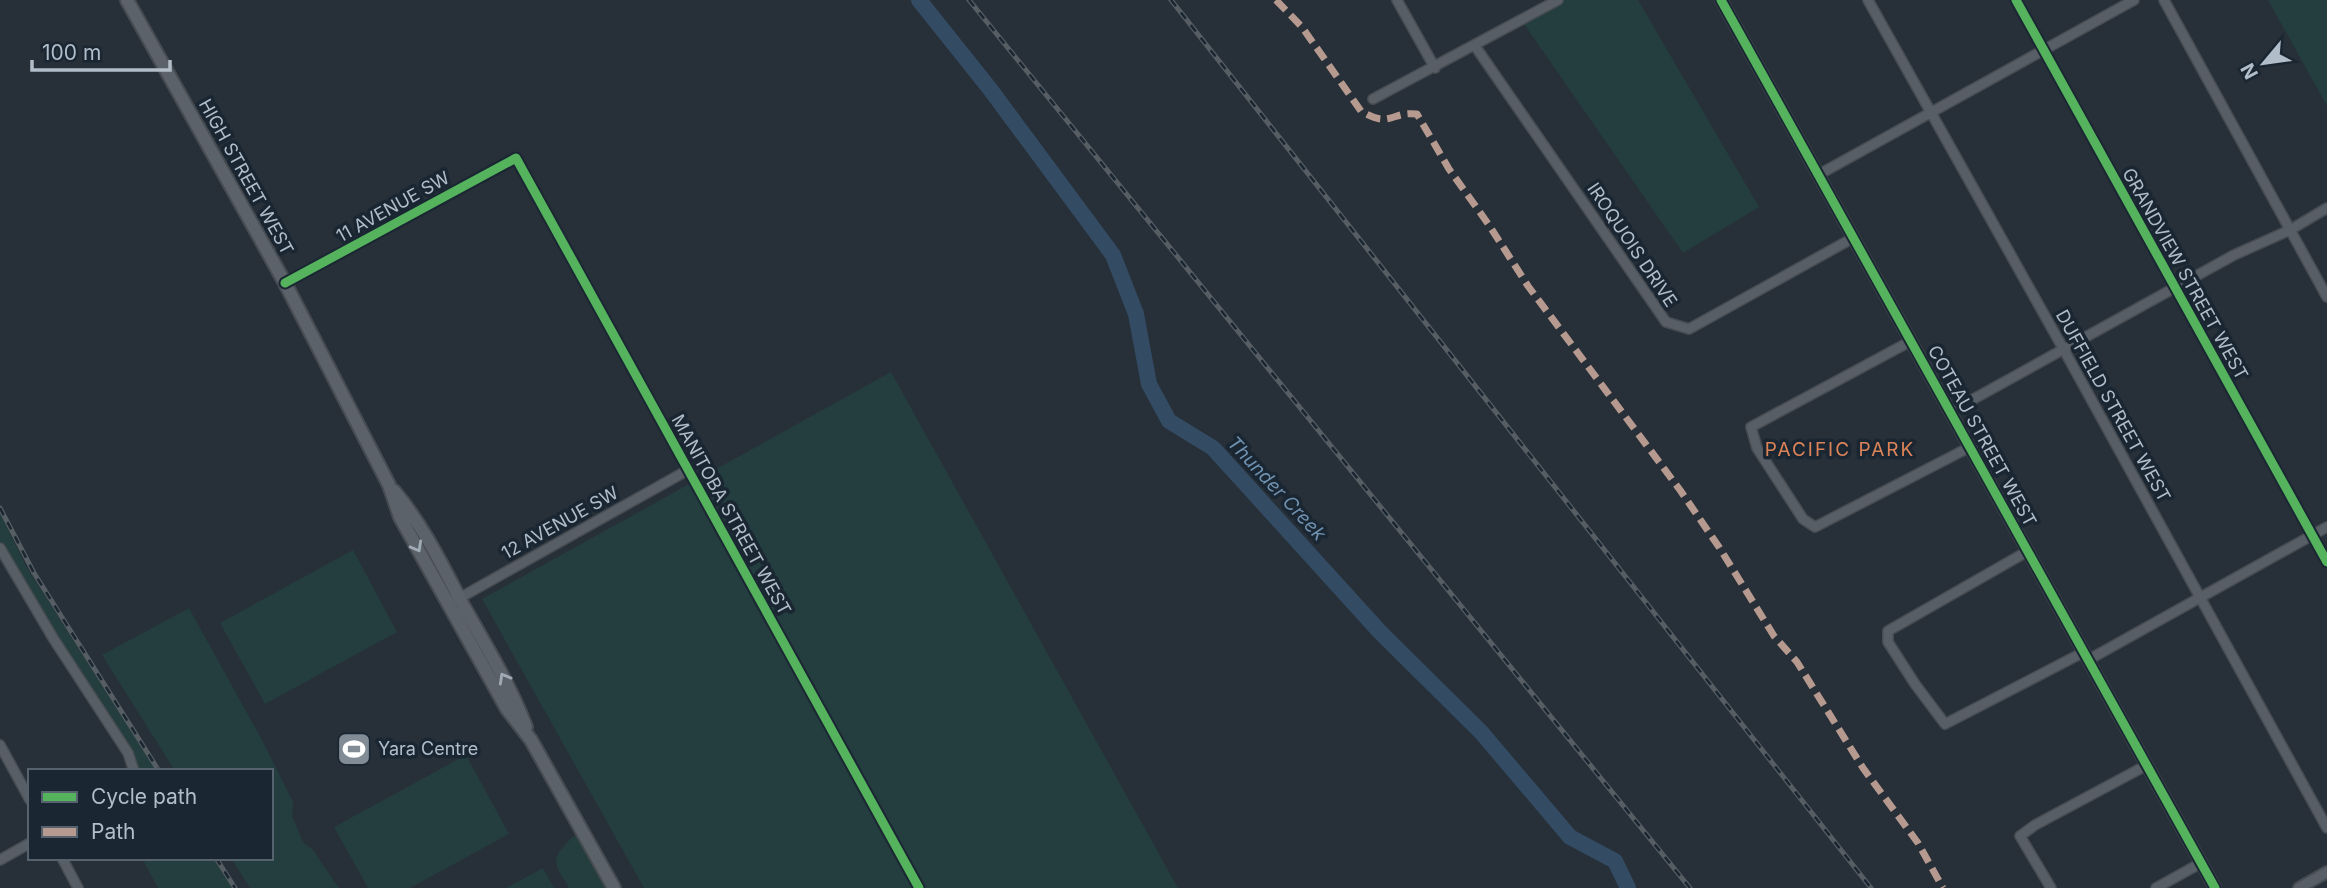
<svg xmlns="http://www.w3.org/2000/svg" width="2327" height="888" viewBox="0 0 2327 888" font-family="Inter,sans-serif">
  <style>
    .green { fill: #243d3e }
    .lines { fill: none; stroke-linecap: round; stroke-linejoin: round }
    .river { stroke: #334b63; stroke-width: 16 }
    .minor-casing { stroke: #464c52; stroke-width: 12 }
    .tertiary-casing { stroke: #464c52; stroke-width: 14 }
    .secondary-casing { stroke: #464c52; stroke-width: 16 }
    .minor { stroke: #585e65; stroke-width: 9 }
    .tertiary { stroke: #585e65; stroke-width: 10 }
    .secondary { stroke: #5c626a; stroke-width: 12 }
    .rail-casing { stroke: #565d63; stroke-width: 5 }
    .rail { stroke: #1a2733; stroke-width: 2.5; stroke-dasharray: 8; stroke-linecap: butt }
    .quiet { stroke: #b69a8f; stroke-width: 7; stroke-dasharray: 14 7; stroke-linecap: butt }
    .cycleway-casing { stroke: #1a2733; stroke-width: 13 }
    .cycleway { stroke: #56b35d; stroke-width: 9 }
    .oneway { stroke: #a0abb6 }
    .labels { text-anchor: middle; stroke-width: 7; stroke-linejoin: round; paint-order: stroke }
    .street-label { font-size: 18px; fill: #b1bdc9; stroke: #1a2733 }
    .poi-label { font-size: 18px; fill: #b1bdc9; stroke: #1a2733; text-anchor: start }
    .neighbourhood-label { font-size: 19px; letter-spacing: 2px; fill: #dd8358; stroke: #1a2733 }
    .water-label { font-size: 19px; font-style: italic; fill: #6f91af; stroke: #1a2733 }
  </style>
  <rect width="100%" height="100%" fill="#273038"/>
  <!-- green -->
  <path class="green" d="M1563,0H1638L1759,207L1683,253L1524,24Z
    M2268,0H2327V106Z
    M891,372L1178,888H644L482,599Z
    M0,513L26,566L157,771H134L0,548Z
    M353,550L397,632L265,704L220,623Z
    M189,608L262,740L293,802L292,816L303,842L313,850L339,888H250L231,858H271V771H175L102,655Z
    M466,755L509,834L410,888H368L334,827Z
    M578,834L612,888H569C560,871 548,863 564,846C568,841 572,837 578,834Z
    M142,858H214L233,888H158Z
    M543,868L554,888H506Z"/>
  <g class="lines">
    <!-- river -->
    <path class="river" d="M919,0L990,89L1113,255L1136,314L1149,384L1169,421L1213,448L1380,632L1481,732L1570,837L1615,861L1628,888"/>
    <!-- minor casing -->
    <g class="minor-casing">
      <path id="minor" d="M1397,0L1435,68
        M1868,0L2064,350L2327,828
        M2016,0L2327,562
        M2164,0L2327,297
        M1475,46L1666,322L1689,329L1853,238
        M1373,99L1558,0
        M1818,175L2134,0
        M285,283L516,158L919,888
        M1911,341L1751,427L1757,448L1803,519L1815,527L1970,447
        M1950,412L2234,255L2290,230L2327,208
        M0,548L53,638L128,753L134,771
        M2028,551L1888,631V642L1915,684L1945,724L2084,652
        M456,600L688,470
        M2088,660L2327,527
        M0,745L30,800
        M62,858L78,888
        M0,860L30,843
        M2051,888L2020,836L2035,825L2147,765
        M2156,888L2201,863"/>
    </g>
    <!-- tertiary casing -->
    <g class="tertiary-casing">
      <path id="tertiary" d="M1721,0L2215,888
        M2299,888L2327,872"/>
    </g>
    <!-- secondary casing -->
    <g class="secondary-casing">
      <path id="secondary" d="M127,0L285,283L389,485L400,517L507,709L531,740L614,888
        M394,491C423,525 443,567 464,607C486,646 510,685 526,727"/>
    </g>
    <!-- minor -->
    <use href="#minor" class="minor"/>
    <!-- tertiary -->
    <use href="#tertiary" class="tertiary"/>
    <!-- secondary -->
    <use href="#secondary" class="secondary"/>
    <!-- rail casing -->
    <g class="rail-casing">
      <path id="rail" d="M969,0L1690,888
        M1171,0L1871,888
        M0,508L34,573L159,771
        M216,858L235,888"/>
    </g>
    <!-- rail -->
    <use href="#rail" class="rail"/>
    <!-- quiet -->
    <path class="quiet" d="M1276,0L1302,27L1361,111C1390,129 1391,111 1417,114L1449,169L1489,225L1528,286L1680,490L1719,547L1774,636L1797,662L1863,768L1918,843L1943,888"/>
    <!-- cycleway casing -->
    <g class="cycleway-casing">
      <path id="cycleway" d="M1721,0L2215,888
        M2016,0L2327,562
        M285,283L516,158L919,888"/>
    </g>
    <!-- cycleway -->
    <use href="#cycleway" class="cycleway"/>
  </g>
  <!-- one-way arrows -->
  <defs><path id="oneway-chevron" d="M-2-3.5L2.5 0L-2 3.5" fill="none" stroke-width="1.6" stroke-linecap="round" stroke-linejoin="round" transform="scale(1.75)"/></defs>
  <g class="oneway">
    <use href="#oneway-chevron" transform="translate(417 547) rotate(61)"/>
    <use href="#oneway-chevron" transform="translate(504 678) rotate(-119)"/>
  </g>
  <!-- icons -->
  <defs>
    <g id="stadium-square" transform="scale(1.75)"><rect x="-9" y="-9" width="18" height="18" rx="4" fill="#818c96" stroke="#1a2733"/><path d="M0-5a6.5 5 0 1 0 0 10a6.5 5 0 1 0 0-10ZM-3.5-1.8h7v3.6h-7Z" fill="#fff"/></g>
  </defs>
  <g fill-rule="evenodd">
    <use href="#stadium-square" x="354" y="749"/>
  </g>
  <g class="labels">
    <!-- street labels -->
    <g class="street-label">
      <text transform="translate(246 177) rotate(61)" y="6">HIGH STREET WEST</text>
      <text transform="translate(393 207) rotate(-29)" y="6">11 AVENUE SW</text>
      <text transform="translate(1632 245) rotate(56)" y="6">IROQUOIS DRIVE</text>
      <text transform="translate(2185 274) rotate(61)" y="6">GRANDVIEW STREET WEST</text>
      <text transform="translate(2113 406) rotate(61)" y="6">DUFFIELD STREET WEST</text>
      <text transform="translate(1982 436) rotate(61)" y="6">COTEAU STREET WEST</text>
      <text transform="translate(731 515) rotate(61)" y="6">MANITOBA STREET WEST</text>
      <text transform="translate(560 523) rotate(-29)" y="6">12 AVENUE SW</text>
    </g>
    <!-- poi labels -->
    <g class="poi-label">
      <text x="378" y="755">Yara Centre</text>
    </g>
    <!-- neighbourhood labels -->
    <g class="neighbourhood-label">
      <text x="1840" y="456">PACIFIC PARK</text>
    </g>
    <!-- water labels -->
    <g class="water-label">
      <text transform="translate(1277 488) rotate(47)" y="7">Thunder Creek</text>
    </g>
  </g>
  <!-- legend -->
  <rect x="28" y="769" width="245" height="91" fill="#1a2733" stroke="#56636f" stroke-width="2"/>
  <rect x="42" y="792" width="35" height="10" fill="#56b35d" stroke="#56636f" stroke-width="2"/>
  <text x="91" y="804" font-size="21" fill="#b1bdc9">Cycle path</text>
  <rect x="42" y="827" width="35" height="10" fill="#b69a8f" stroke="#56636f" stroke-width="2"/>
  <text x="91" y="839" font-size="21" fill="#b1bdc9">Path</text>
  <!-- north arrow -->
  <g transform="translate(2264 63) rotate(241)" stroke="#1a2733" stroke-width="5" paint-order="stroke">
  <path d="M0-5L12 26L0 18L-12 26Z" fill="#b1bdc9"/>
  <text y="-10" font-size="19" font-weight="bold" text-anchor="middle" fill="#b1bdc9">N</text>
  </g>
  <!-- scale -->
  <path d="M32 60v10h138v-10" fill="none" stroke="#b1bdc9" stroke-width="3.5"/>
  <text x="42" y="60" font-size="21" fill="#b1bdc9" stroke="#1a2733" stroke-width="5" paint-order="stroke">100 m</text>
</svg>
